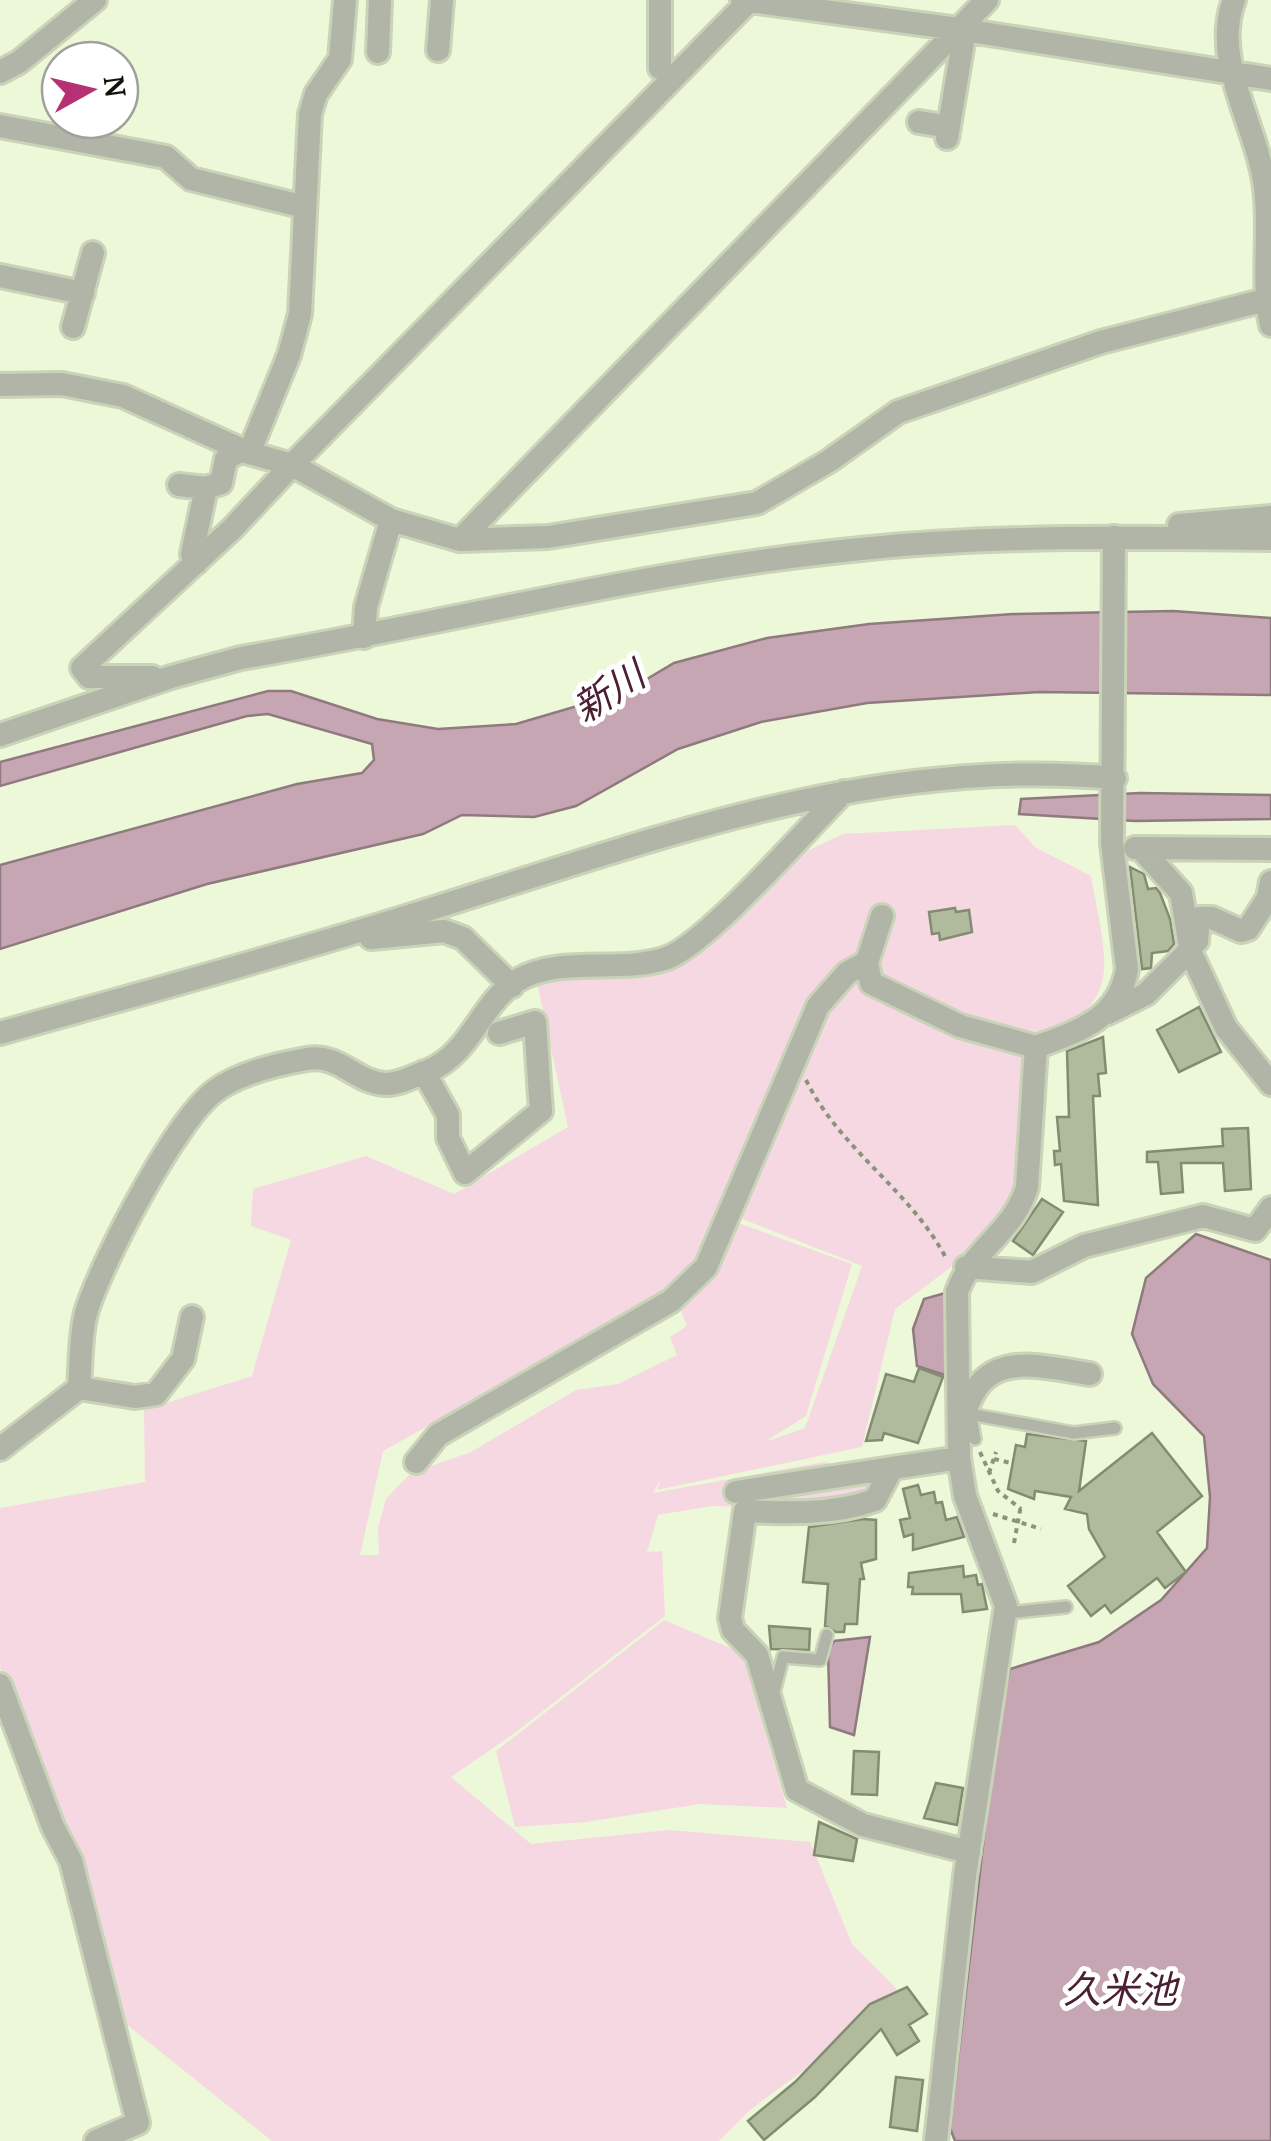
<svg xmlns="http://www.w3.org/2000/svg" width="1271" height="2141" viewBox="0 0 1271 2141" font-family="'PT Serif','Noto Sans JP',serif">
  <style>
    .green { fill: #f5d8e2; fill-rule: evenodd }
    .water { fill: #c6a6b2; stroke: #8f7a7f; stroke-width: 2.5 }
    .building { fill: #b0bb9e; stroke: #828c70; stroke-width: 2.5 }
    .lines { fill: none; stroke-linecap: round; stroke-linejoin: round }
    .lane-casing { stroke: #c9d3b8; stroke-width: 16 }
    .street-casing { stroke: #c9d3b8; stroke-width: 28 }
    .path { stroke: #8b937d; stroke-width: 4; stroke-dasharray: 5 5; stroke-linecap: butt }
    .lane { stroke: #b0b5a8; stroke-width: 11 }
    .street { stroke: #b0b5a8; stroke-width: 22 }
    .labels { text-anchor: middle; stroke-width: 10; stroke-linejoin: round; paint-order: stroke }
    .water-label { font-size: 38px; font-style: italic; fill: #4b2033; stroke: #fff }
  </style>
  <rect width="100%" height="100%" fill="#edf8d9"/>
  <!-- green -->
  <path class="green" d="M1015,825L1035,847L1091,876C1108,971 1126,1004 1025,1047L1019,1188L962,1259L895,1309L862,1447L657,1490L661,1479L653,1493L824,1462L882,1479L873,1496L808,1509L712,1506L658,1515L647,1552L662,1551L665,1616L516,1732L451,1777L531,1844L669,1830L810,1842L852,1944L897,1989L849,2037L751,2109L719,2141H272L116,2016L53,1810L0,1667V1508L145,1482L144,1410L252,1376L291,1240L251,1226L253,1189L366,1156L454,1194L568,1127L536,978L676,967L773,867L843,834ZM735,1216L862,1266L805,1428L765,1442L806,1416L852,1264L738,1223L678,1302L687,1326L670,1337L677,1355L618,1384L576,1390L471,1452L411,1473L386,1499L378,1528L379,1555H360L383,1451L681,1285Z
    M664,1620L742,1653L787,1808L700,1804L586,1822L515,1827L496,1751Z"/>
  <!-- water -->
  <path class="water" d="M1173,611L1271,618V695L1039,692L867,703L761,722L678,749L576,806L534,817L462,815L423,834L207,884L0,949V865L297,784L362,773L374,760L372,744L268,714L247,716L0,786V762L268,691H291L377,719L438,729L516,724L625,692L674,663L767,638L869,624L1013,614Z
    M1140,793L1271,795V819L1135,821L1019,814L1021,799Z
    M1196,1234L1271,1260V2141H955L950,2128L995,1743L1010,1669L1099,1642L1161,1600L1207,1548L1210,1497L1204,1436L1153,1384L1132,1334L1146,1278Z
    M949,1292L946,1369L945,1375L917,1366L913,1329L924,1299Z
    M870,1637L854,1735L830,1727L828,1651L834,1641Z"/>
  <!-- building -->
  <path class="building" d="M1130,867L1144,874L1148,889L1156,888L1160,893L1170,919L1174,944L1168,951L1152,953L1151,968L1142,969Z
    M955,908L956,912L969,910L972,932L940,940L939,933L932,934L929,912Z
    M1199,1007L1221,1052L1179,1072L1157,1030Z
    M1103,1037L1106,1073L1098,1074L1100,1096H1093L1098,1205L1064,1201L1061,1164L1055,1165L1054,1151H1060L1057,1117H1069L1067,1051Z
    M1248,1128L1251,1189L1225,1191L1223,1163H1181L1183,1192L1161,1194L1158,1162H1147V1152L1223,1146L1222,1129Z
    M1042,1199L1063,1212L1033,1255L1013,1241Z
    M919,1368L943,1377L918,1443L884,1433L882,1440L866,1441L886,1374L914,1382Z
    M1152,1433L1202,1496L1157,1532L1186,1572L1165,1588L1157,1578L1111,1613L1105,1605L1091,1616L1068,1586L1105,1557L1089,1529L1087,1514L1065,1509L1071,1497L1035,1491L1034,1499L1008,1489L1016,1445L1025,1447L1027,1434L1086,1441L1079,1491Z
    M918,1485L921,1495L934,1492L936,1503L942,1502L946,1520L957,1517L964,1537L913,1550V1534L904,1537L900,1520L910,1518L903,1489Z
    M863,1519L876,1520V1559L861,1563L864,1579H860L857,1624H845L844,1632H836L825,1626L828,1584L803,1582L809,1527Z
    M963,1566L964,1577L976,1575L978,1585L982,1584L987,1609L963,1612L961,1594H912L913,1587H908L909,1573Z
    M769,1626L810,1629L809,1650L771,1649Z
    M854,1751L879,1752L877,1795L852,1794Z
    M936,1783L963,1788L957,1825L924,1818Z
    M819,1822L857,1839L853,1861L814,1855Z
    M907,1987L927,2014L909,2025L919,2041L897,2055L881,2029L815,2097L764,2140L748,2121L795,2082L870,2004Z
    M896,2077L923,2080L917,2131L890,2127Z"/>
  <g class="lines">
    <!-- lane casing -->
    <g class="lane-casing">
      <path id="lane" d="M964,1413L1074,1433L1115,1428
        M971,1417L975,1439
        M1005,1613L1066,1607
        M774,1692L783,1657L820,1660L827,1635"/>
    </g>
    <!-- street casing -->
    <g class="street-casing">
      <path id="street" d="M660,0V68
        M742,0L958,29L1271,79
        M1234,0C1211,60 1257,125 1265,187C1271,233 1261,280 1271,325
        M438,50L442,0
        M378,52L380,0
        M0,72L19,62L95,0
        M919,122L949,127
        M0,126L166,157L191,179L305,207
        M947,138L965,30
        M0,276L83,293
        M73,327L93,253
        M0,385L62,384L123,396L249,453
        M179,485L206,488L221,483L226,459L242,450
        M391,520L460,540L548,537L757,503L829,461L898,412L1101,342L1265,300
        M1179,525L1271,517
        M460,540L987,0
        M196,563L192,554L206,488
        M364,637L366,607L391,520L292,465L750,0
        M152,677H89L82,668L233,528L292,465L249,453L289,355L300,314L310,114L316,94L340,59L345,0
        M0,735L171,677L241,658C448,623 653,569 861,549C998,535 1134,537 1271,539
        M1135,848L1271,849
        M1143,851L1181,893L1191,953L1226,1028L1271,1084
        M882,916L867,962L871,983L960,1026L1036,1047
        M371,938L444,931L463,938L512,986
        M1197,941L1199,918H1212L1241,931L1248,929L1268,898L1271,882
        M1108,1013L1146,994L1191,949
        M0,1033C138,994 278,957 415,914C644,843 871,755 1115,778
        M424,1072L448,1115V1138L465,1173L541,1111L535,1022L499,1033
        M966,1267L1032,1272L1084,1246L1203,1216L1255,1230L1271,1208
        M79,1388L135,1397L156,1394L183,1359L192,1317
        M965,1414C983,1348 1037,1366 1090,1374
        M0,1449L79,1388C81,1364 80,1336 86,1313C100,1265 176,1119 215,1091C239,1073 278,1064 307,1059C339,1053 356,1083 385,1084C398,1085 416,1075 428,1071C472,1053 480,1003 518,980C561,955 621,974 667,958C708,943 807,828 844,792
        M959,1458L892,1468L875,1500C833,1515 788,1513 745,1511L730,1618L733,1630L757,1655L797,1790L863,1825L969,1852
        M416,1462L438,1435L671,1301L706,1267L818,1006L847,973L867,962
        M736,1492L892,1468
        M0,1685L53,1827L71,1861L138,2123L96,2141
        M936,2141L965,1876L1006,1606L965,1496L959,1458L957,1292C972,1249 1014,1232 1027,1187L1036,1047C1079,1031 1119,1019 1127,969L1112,843L1114,537"/>
    </g>
    <!-- path -->
    <path class="path" d="M806,1080C841,1151 911,1190 947,1260
      M980,1452L998,1491L1021,1509
      M994,1459L1011,1463
      M989,1473L996,1452
      M993,1514L1041,1529
      M1014,1543L1021,1505"/>
    <!-- lane -->
    <use href="#lane" class="lane"/>
    <!-- street -->
    <use href="#street" class="street"/>
  </g>
  <g class="labels">
    <!-- water labels -->
    <g class="water-label">
      <text transform="translate(609 692) rotate(-33)" y="13">新川</text>
      <text x="1120" y="2003">久米池</text>
    </g>
  </g>
  <!-- north arrow -->
  <g transform="translate(90 90) rotate(82)"><circle r="48" fill="#ffffff" stroke="#9fa19d" stroke-width="2.5"/>
  <path d="M0-8L18 38L0 25L-18 38Z" fill="#b73073"/>
  <text y="-15" font-size="28" font-weight="bold" text-anchor="middle" fill="#0f1309">N</text>
  </g>
</svg>
